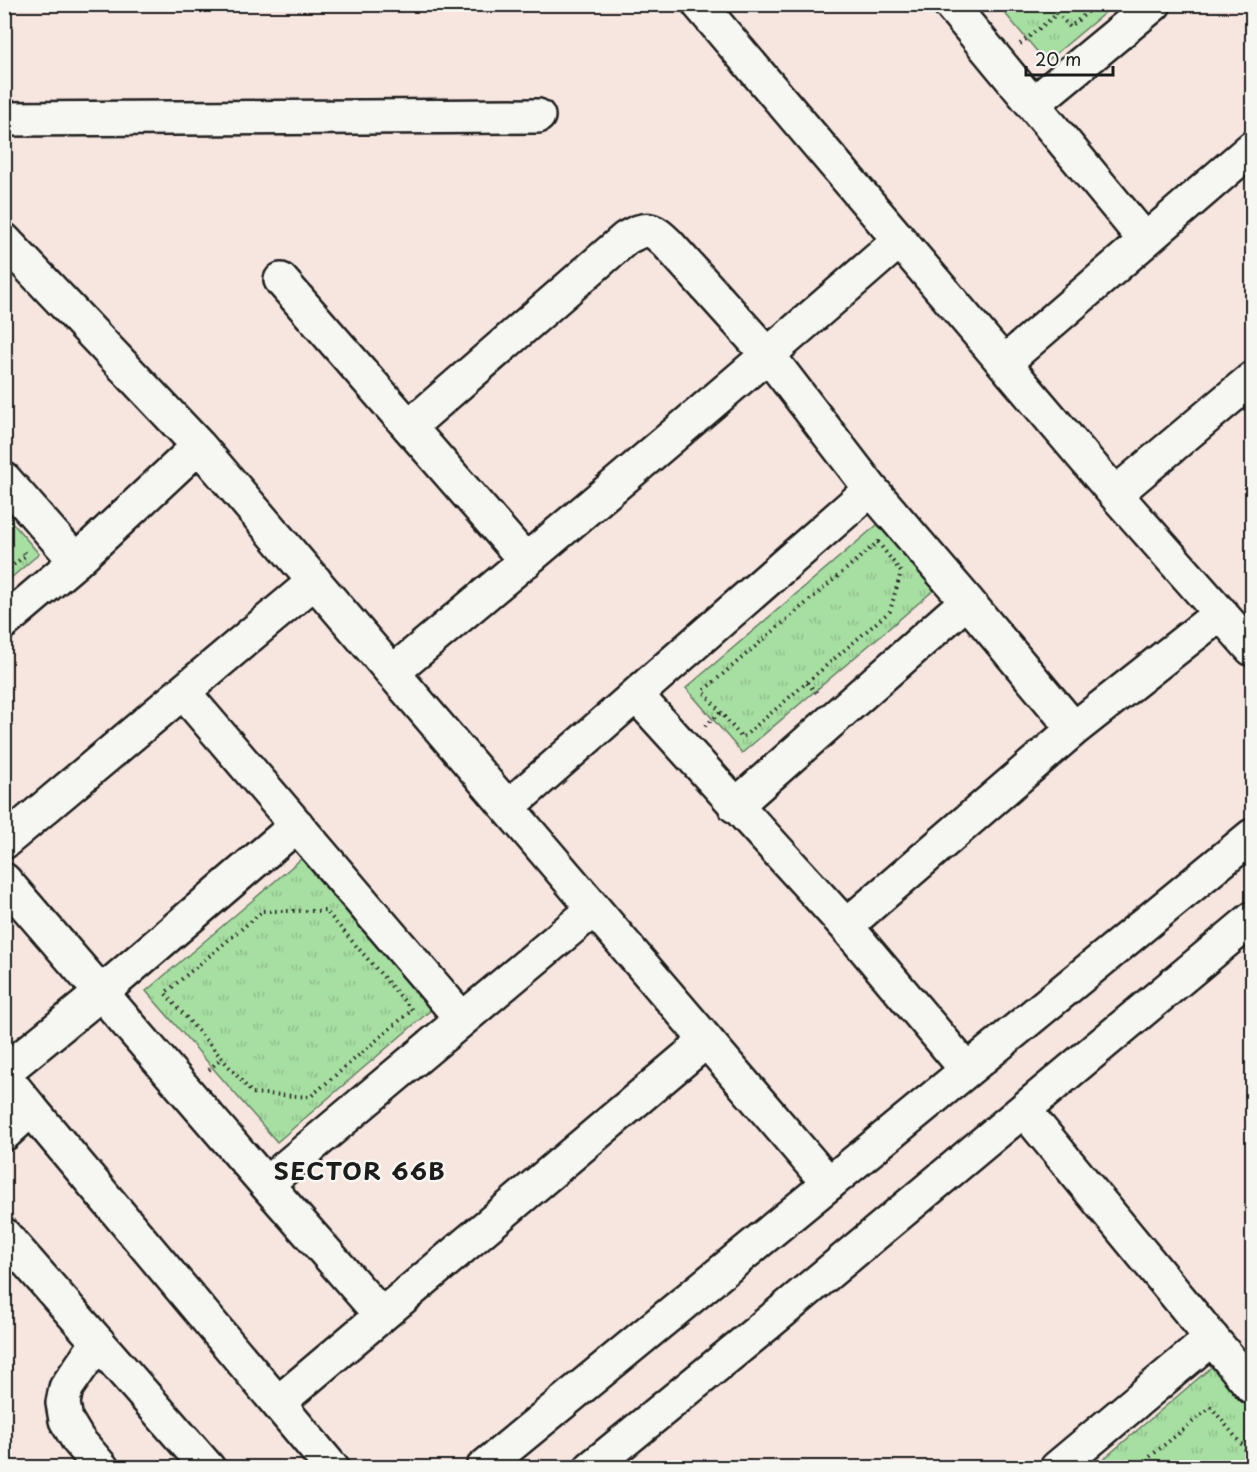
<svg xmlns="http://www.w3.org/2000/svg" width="1257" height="1472" viewBox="0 0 1257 1472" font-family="'Playpen Sans',sans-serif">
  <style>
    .grass { fill: url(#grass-tufts); stroke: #627d5f; stroke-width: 1.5 }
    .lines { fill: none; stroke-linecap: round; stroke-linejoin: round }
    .minor-casing { stroke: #1c1c1c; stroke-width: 38 }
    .tertiary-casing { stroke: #1c1c1c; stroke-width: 38 }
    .path { stroke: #1c1c1c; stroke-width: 4; stroke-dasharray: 1.5 4.5; stroke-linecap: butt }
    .minor { stroke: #f6f6f2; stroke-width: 33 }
    .tertiary { stroke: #f6f6f2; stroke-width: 33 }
    .labels { text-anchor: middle; stroke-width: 5; stroke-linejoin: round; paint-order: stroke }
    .district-label { font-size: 24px; font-weight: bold; letter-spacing: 1.5px; fill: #1c1c1c; stroke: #f6f6f2 }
  </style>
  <defs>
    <pattern id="grass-tufts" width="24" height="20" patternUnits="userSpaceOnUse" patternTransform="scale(1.5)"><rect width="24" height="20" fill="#a7dea2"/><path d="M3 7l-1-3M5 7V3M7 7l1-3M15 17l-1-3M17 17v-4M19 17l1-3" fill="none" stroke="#8fbe8b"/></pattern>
  </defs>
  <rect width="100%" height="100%" fill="#f7e5e0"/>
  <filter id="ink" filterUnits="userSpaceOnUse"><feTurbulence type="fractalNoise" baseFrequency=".0167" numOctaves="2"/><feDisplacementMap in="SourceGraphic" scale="12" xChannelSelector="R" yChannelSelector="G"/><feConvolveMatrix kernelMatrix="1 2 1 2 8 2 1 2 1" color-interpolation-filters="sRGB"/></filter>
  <g filter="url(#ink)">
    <!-- grass -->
    <path class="grass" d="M998,5H1114L1046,62Z
      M5,514L39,554L5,583H4Z
      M878,524L934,590L742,753L686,688Z
      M301,859L431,1010L277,1142L146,991Z
      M1214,1365L1252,1411V1467L1093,1468Z"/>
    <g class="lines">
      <!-- minor casing -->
      <g class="minor-casing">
        <path id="minor" d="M699,4L1115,494L1252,649
          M950,4L1145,240
          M1033,104L1154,4
          M4,119L538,116
          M4,240L199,446L829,1184
          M281,280L526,561
          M1004,363L1252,148
          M409,427L626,238C647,227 651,227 668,244L768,355L871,489L967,601L1074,729
          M4,479L76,561
          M1115,494L1252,379
          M4,622L76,561L199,446
          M393,672C563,530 732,387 899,241
          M183,692L462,1019
          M636,695L846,926L967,1070
          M735,806L967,601
          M508,807L871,489
          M4,842L315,581
          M4,880L266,1184L381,1315
          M846,926L1074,729L1221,613
          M4,1072L101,993L297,825
          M31,1109L332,1468
          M1024,1110L1252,1387
          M266,1184L594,909
          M4,1235L208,1468
          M98,1342L66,1388L63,1403L66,1420L78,1440L102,1468
          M278,1403L706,1041
          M483,1468L1252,836
          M591,1468L755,1334L1252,919
          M1057,1468L1212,1338"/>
      </g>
      <!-- tertiary casing -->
      <g class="tertiary-casing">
        <path id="tertiary" d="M4,1076L31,1109L4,1134"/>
      </g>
      <!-- path -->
      <path class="path" d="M1048,4L1070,27L1097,4
        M1020,44L1057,14
        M878,542L901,572L890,611L742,738L703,691Z
        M4,572L26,555L23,551
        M807,683L817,693
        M705,726L721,712
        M263,911H326L412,1010L310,1097L252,1093L165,993Z
        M209,1070L221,1058
        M1136,1468L1211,1407L1252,1457"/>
      <!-- minor -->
      <use href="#minor" class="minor"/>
      <!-- tertiary -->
      <use href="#tertiary" class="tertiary"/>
    </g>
  </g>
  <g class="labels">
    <!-- district labels -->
    <g class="district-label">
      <text x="360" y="1180">SECTOR 66B</text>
    </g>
  </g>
  <!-- margin -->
  <rect width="1257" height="1472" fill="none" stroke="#f6f6f2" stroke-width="24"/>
  <rect x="12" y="12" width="1233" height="1448" fill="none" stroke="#1c1c1c" stroke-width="2" filter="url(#ink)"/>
  <!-- scale -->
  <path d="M1026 66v9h87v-9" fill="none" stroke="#1c1c1c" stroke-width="3"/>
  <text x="1035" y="66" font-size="18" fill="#1c1c1c" stroke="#f6f6f2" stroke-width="4.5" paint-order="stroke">20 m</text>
</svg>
